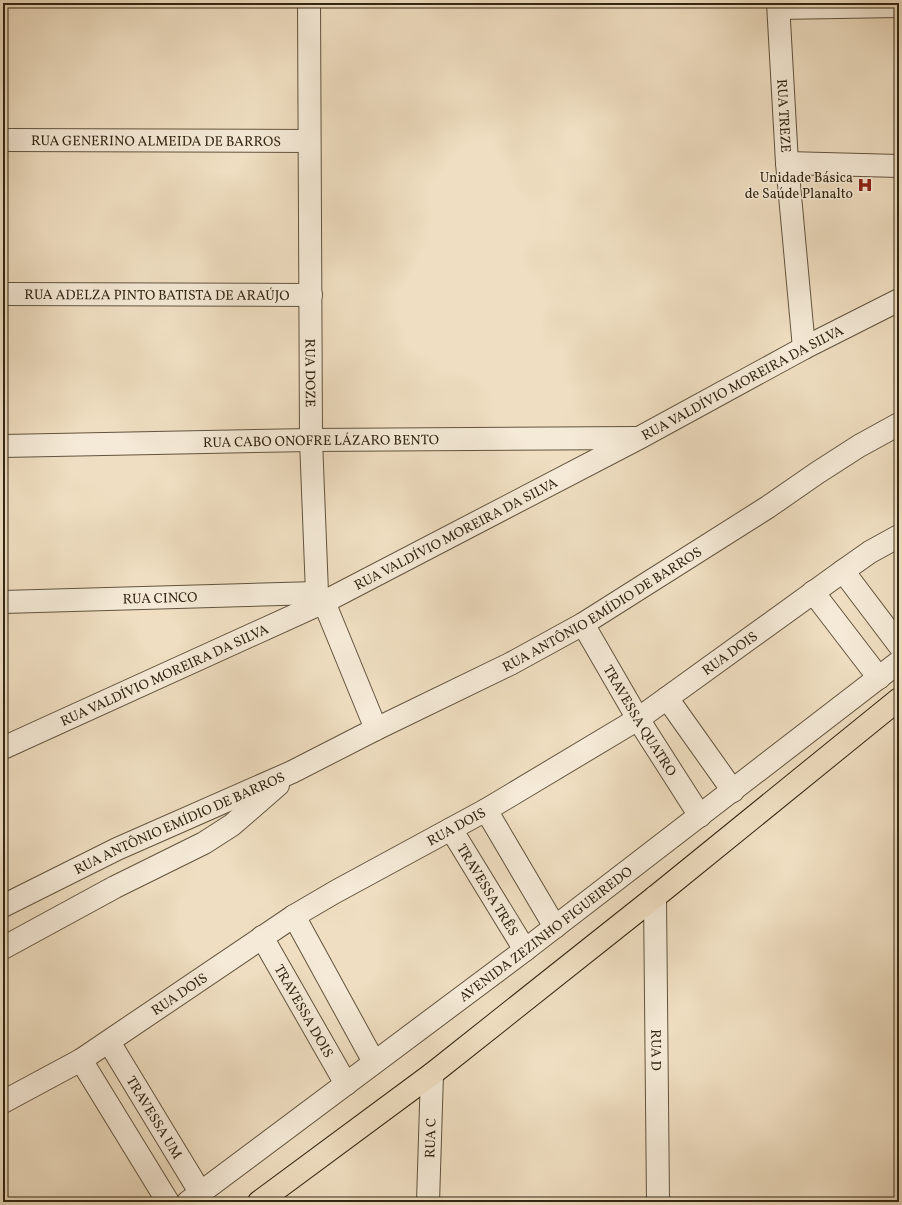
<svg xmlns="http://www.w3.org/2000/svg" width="902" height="1205" viewBox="0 0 902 1205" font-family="Vollkorn,serif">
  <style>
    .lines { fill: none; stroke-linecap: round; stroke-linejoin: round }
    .minor-casing { stroke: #62543e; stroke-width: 24 }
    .major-casing { stroke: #332613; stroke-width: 24 }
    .minor { stroke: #f5ead7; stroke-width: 22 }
    .major { stroke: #efdec1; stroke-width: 22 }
    .labels { text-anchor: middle; stroke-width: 3; stroke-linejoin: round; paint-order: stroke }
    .street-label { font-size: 14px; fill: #332613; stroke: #f5ead7 }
    .poi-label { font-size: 14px; fill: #332613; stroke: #f5ead7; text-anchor: end }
  </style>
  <rect width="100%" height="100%" fill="#efdec1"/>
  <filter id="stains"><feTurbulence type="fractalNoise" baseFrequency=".005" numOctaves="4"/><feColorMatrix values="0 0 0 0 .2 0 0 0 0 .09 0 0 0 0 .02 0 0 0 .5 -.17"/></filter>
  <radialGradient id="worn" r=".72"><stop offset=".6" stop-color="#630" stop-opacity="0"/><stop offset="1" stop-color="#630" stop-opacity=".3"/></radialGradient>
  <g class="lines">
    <!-- minor casing -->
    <g class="minor-casing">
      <g id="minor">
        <path id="s1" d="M309,3L311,440L317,593L324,602L376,729"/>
        <path id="s2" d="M778,3L787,163L804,348"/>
        <path d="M779,8L899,6"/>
        <path id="s3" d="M3,140L309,141"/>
        <path d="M787,163L899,166"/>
        <path id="s4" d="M3,294L311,295"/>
        <path id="s5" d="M3,446L311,440L636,438"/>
        <path d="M843,571L899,645"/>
        <path d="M813,592L879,678"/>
        <path id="s6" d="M3,602L317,593"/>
        <path id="s7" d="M583,624L638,719L700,816"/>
        <path d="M667,698L733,791"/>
        <path id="s8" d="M3,748L324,602L639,438L804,348L899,300"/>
        <path d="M486,810L555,927"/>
        <path id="s9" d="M451,829L525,950"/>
        <path id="s10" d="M655,897L658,1202"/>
        <path id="s11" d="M3,906L117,849L292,772L376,729L510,664L583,624L768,507L817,473L859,446L899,424"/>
        <path d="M294,916L374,1062"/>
        <path id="s12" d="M262,937L346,1084"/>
        <path d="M3,948L115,887L204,843L232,825L278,785"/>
        <path id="s13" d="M109,1042L200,1192"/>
        <path d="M81,1060L168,1202"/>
        <path id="s14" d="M3,1102L81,1060L294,916L335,892L486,810L638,719L843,571L870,552L899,536"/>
        <path id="s15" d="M188,1202L525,950L899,662"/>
        <path id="s16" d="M428,1202L432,1074"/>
      </g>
    </g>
    <!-- major casing -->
    <g class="major-casing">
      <path id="major" d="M259,1202L432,1074L655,897L899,699"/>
    </g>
    <!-- minor -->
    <use href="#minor" class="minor"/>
    <!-- major -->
    <use href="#major" class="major"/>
  </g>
  <!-- icons -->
  <defs>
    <g id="hospital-bare" transform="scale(1.2)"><path d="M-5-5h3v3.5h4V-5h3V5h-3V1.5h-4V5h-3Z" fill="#8f2418" stroke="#f5ead7" stroke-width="2.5" paint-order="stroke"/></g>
  </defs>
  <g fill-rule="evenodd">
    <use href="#hospital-bare" x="865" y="185"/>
  </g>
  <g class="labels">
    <!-- street labels -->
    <g class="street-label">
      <text dy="5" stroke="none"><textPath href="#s2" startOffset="113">RUA TREZE</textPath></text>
      <text dy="5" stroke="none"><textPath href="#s3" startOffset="153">RUA GENERINO ALMEIDA DE BARROS</textPath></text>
      <text dy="5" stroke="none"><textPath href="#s4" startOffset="154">RUA ADELZA PINTO BATISTA DE ARAÚJO</textPath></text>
      <text dy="5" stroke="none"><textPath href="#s1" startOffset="370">RUA DOZE</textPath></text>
      <text dy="5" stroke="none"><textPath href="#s8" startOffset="825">RUA VALDÍVIO MOREIRA DA SILVA</textPath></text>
      <text dy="5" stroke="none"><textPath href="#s5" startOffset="318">RUA CABO ONOFRE LÁZARO BENTO</textPath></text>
      <text dy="5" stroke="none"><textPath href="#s8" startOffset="501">RUA VALDÍVIO MOREIRA DA SILVA</textPath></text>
      <text dy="5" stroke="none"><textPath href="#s6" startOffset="157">RUA CINCO</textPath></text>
      <text dy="5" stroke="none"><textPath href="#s11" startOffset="669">RUA ANTÔNIO EMÍDIO DE BARROS</textPath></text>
      <text dy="5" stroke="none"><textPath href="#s14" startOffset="855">RUA DOIS</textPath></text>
      <text dy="5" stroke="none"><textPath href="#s8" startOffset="177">RUA VALDÍVIO MOREIRA DA SILVA</textPath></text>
      <text dy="5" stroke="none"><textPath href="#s7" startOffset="112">TRAVESSA QUATRO</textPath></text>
      <text dy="5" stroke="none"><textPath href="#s11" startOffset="195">RUA ANTÔNIO EMÍDIO DE BARROS</textPath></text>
      <text dy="5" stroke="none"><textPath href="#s14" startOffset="531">RUA DOIS</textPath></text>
      <text dy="5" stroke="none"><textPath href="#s9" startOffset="71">TRAVESSA TRÊS</textPath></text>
      <text dy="5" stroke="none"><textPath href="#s15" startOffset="447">AVENIDA ZEZINHO FIGUEIREDO</textPath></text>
      <text dy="5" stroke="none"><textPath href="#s14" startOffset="207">RUA DOIS</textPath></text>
      <text dy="5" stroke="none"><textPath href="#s12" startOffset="85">TRAVESSA DOIS</textPath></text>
      <text dy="5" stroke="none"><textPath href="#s10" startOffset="153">RUA D</textPath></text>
      <text dy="5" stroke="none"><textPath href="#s13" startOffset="88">TRAVESSA UM</textPath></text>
      <text dy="5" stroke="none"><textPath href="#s16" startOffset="64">RUA C</textPath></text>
    </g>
    <!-- poi labels -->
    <g class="poi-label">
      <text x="853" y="182">Unidade Básica<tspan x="853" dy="16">de Saúde Planalto</tspan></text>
    </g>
  </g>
  <!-- margin -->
  <rect width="902" height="1205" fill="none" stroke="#efdec1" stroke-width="16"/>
  <rect x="4" y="4" width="894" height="1197" fill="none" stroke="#332613" stroke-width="2"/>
  <rect x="8" y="8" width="886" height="1189" fill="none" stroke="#332613"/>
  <rect width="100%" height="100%" filter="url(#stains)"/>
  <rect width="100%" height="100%" fill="url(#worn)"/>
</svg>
